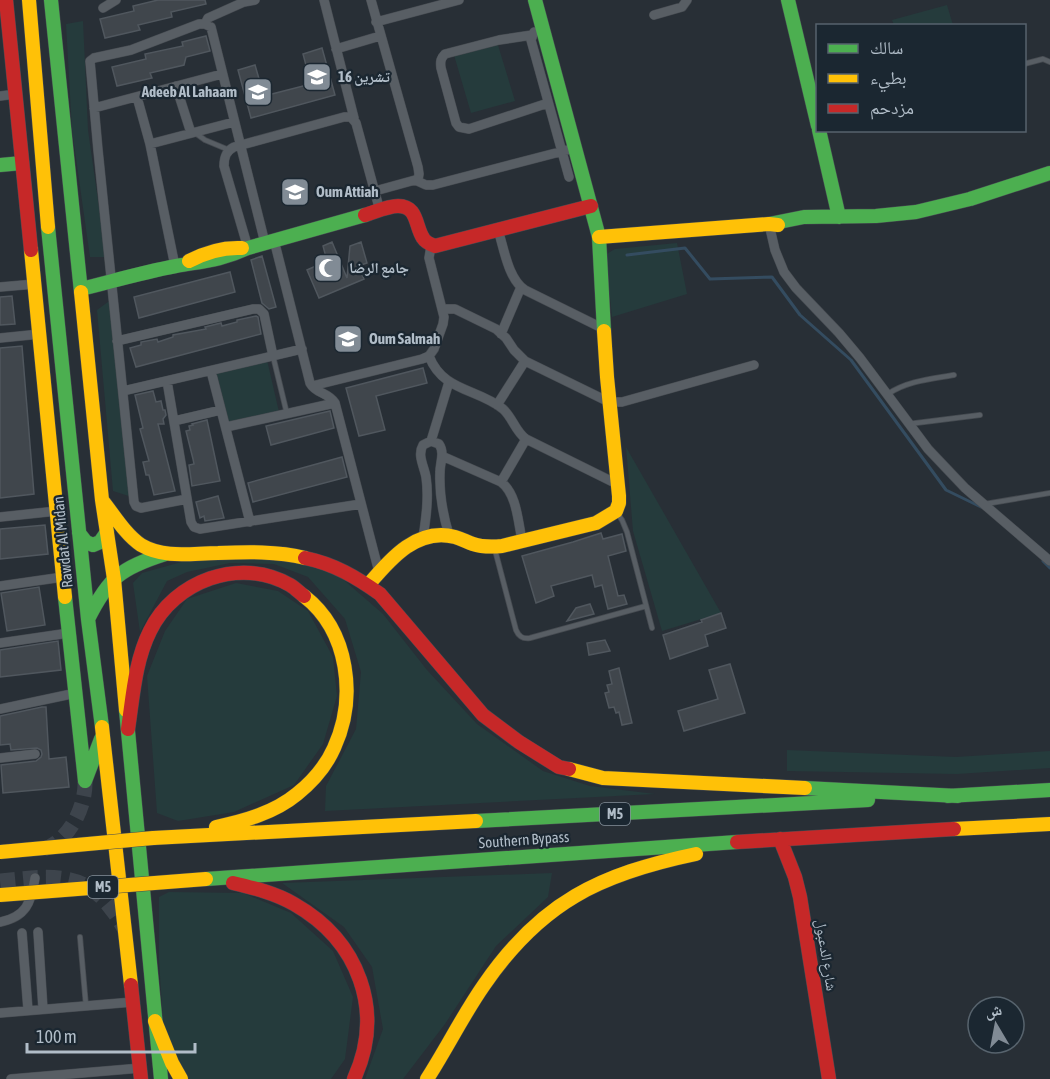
<svg xmlns="http://www.w3.org/2000/svg" width="1050" height="1079" viewBox="0 0 1050 1079" font-family="'Asap Condensed','Noto Naskh Arabic',sans-serif">
  <style>
    .green { fill: #253b3c }
    .lines { fill: none; stroke-linecap: round; stroke-linejoin: round }
    .stream { stroke: #344c60; stroke-width: 3 }
    .building { fill: #40464c; stroke: #50575e; stroke-width: 1.5 }
    .primary-tunnel { stroke: #3d444c; stroke-width: 15; stroke-dasharray: 15 8; stroke-linecap: butt }
    .lane-casing { stroke: #464b51; stroke-width: 6 }
    .street-casing { stroke: #464b51; stroke-width: 10 }
    .fast-casing { stroke: #464b51; stroke-width: 15 }
    .slow-casing { stroke: #464b51; stroke-width: 15 }
    .jam-casing { stroke: #464b51; stroke-width: 15 }
    .lane { stroke: #585e64; stroke-width: 4.5 }
    .street { stroke: #585e64; stroke-width: 9 }
    .fast { stroke: #4caf50; stroke-width: 14 }
    .slow { stroke: #ffc107; stroke-width: 14 }
    .jam { stroke: #c62828; stroke-width: 14 }
    .slow-bridge-casing { stroke: #454b51; stroke-width: 15; stroke-linecap: butt }
    .slow-bridge { stroke: #ffc107; stroke-width: 14 }
    .labels { text-anchor: middle; stroke-width: 4.5; stroke-linejoin: round; paint-order: stroke }
    .shield { fill: #1b2731; stroke: #84909b; stroke-width: 1.5 }
    .shield-label { font-size: 14px; font-weight: bold; fill: #b1bdc8 }
    .poi-label { font-size: 15px; font-weight: bold; fill: #b1bdc8; stroke: #1b2731; text-anchor: start }
    .street-label { font-size: 15px; fill: #b1bdc8; stroke: #1b2731 }
  </style>
  <rect width="100%" height="100%" fill="#282f36"/>
  <!-- green -->
  <path class="green" d="M947,5L953,25H894L892,20Z
    M83,21L88,130L106,257H90L72,130L66,24Z
    M497,42L515,101L471,113L454,55Z
    M677,243L687,294L612,317L610,297L600,258L615,249Z
    M112,299L135,498L113,491L97,310Z
    M267,360L279,412L229,424L216,371Z
    M626,447L721,613L662,631L633,531Z
    M263,556L295,562L338,575L383,614L427,670L477,724L543,771L590,786L655,794L325,811L326,786L356,729L361,672L345,619L308,577L274,564L230,563L187,572L167,581L140,632L133,583L142,573L185,561Z
    M236,583L278,591L308,611L333,657L337,696L323,744L294,785L234,812L178,821L157,813L147,676L165,631L187,599Z
    M787,750L956,757L1050,751V768L957,774L787,771Z
    M552,873L548,897L496,946L445,1024L403,1079H365L383,1029L372,967L344,927L282,883Z
    M169,892L243,893L291,913L333,951L353,997L345,1059L331,1079H189L174,1058L163,1022L159,960V897Z"/>
  <g class="lines">
    <!-- stream -->
    <path class="stream" d="M627,255L685,248L710,279L772,277L800,315L851,360L946,490L981,507
      M1043,561L1050,568"/>
  </g>
  <!-- building -->
  <path class="building" d="M158,0H205L206,4L171,12L172,17L138,25L140,30L105,38L100,19L134,11L133,6Z
    M206,36L210,51L186,57L184,65L150,73L152,78L117,86L112,67L146,59L145,54L183,46L182,42Z
    M322,48L335,95L251,118L238,70L255,65L264,96L311,84L303,54Z
    M332,242L347,278L350,246L361,242L367,263L358,266L364,279L319,298L307,270L327,261L323,246Z
    M262,256L276,307L269,309L262,303L251,260Z
    M230,272L235,292L139,318L134,297Z
    M12,296L15,324L0,325V297Z
    M256,316L258,317L261,334L136,367L130,348L141,345V342L157,339L158,342L173,337V335L206,329L205,327L221,323L222,326L237,322V320Z
    M22,346L34,494L0,498V348Z
    M423,368L427,383L376,396L385,430L359,436L346,388Z
    M153,391L156,402L161,401L163,410H165L166,415L163,419L164,424H158L175,491L154,495L149,475H146L143,462L149,461L140,429L143,428L135,395Z
    M330,411L334,428L271,445L266,426Z
    M207,420L220,481L192,486L189,465L194,464L193,459L186,431L190,430L189,426L193,425L192,424Z
    M342,457L347,477L253,502L248,483Z
    M218,496L224,518L205,521L204,516L200,518L196,502Z
    M45,525L48,554L0,559V529Z
    M601,533L603,539L622,534L626,551L608,556L618,596L624,595L627,604L608,609L602,585L595,587L592,575L551,586L554,596L536,603L522,556L573,542Z
    M39,587L45,625L7,631L1,593Z
    M590,604L594,614L567,621L576,608Z
    M721,613L726,628L705,635L708,646L670,659L663,635L702,622L701,620Z
    M605,640L610,651L589,655L587,643Z
    M58,641L61,670L0,677V650Z
    M730,664L745,713L684,731L678,711L718,699L709,670Z
    M619,668L632,723L622,725L619,712L616,713L614,707L609,708L605,693L609,692L607,685L612,684L609,671Z
    M42,707H46L49,759L66,757L69,787L3,793L1,765L36,761L41,757L42,754L41,750L37,748L11,750L10,744L0,745V716Z"/>
  <g class="lines">
    <!-- primary-tunnel -->
    <path class="primary-tunnel" d="M44,849C70,840 86,806 85,781
      M0,881C44,877 83,868 112,910C117,916 121,923 125,930"/>
    <!-- lane casing -->
    <g class="lane-casing">
      <path id="lane" d="M1024,64L1043,59L1050,62
        M194,132L205,140L229,150
        M273,356L287,414
        M888,394C907,381 931,379 954,375
        M908,424L980,415
        M985,504L1050,493
        M617,513L622,520L627,532L652,628
        M495,550L516,630C519,637 523,639 530,638L646,606
        M80,937L86,1006"/>
    </g>
    <!-- street casing -->
    <g class="street-casing">
      <path id="street" d="M244,0V2L255,0
        M324,0L354,118
        M371,0L418,167L419,174L418,180
        M103,8L116,0
        M654,15L682,7L687,0
        M376,22L459,0
        M205,24L208,18L244,2
        M534,32L531,40L569,177
        M532,35L499,40L445,54C441,58 440,61 441,68L456,123L459,127L469,129L548,103
        M336,49L380,36
        M176,86L191,133
        M0,96L16,94
        M137,97L150,144L175,266
        M94,108L222,74
        M150,144L234,122
        M375,191L415,180L426,185H433L575,148
        M769,224L775,250L784,272L796,288L839,333L860,358L928,449L965,488L1050,561
        M498,230C504,248 508,279 525,290L604,329
        M274,240L310,383C316,394 328,392 335,403L379,572
        M248,248L224,166C224,157 226,151 234,147L344,117H351L356,123L380,211
        M0,287L35,284
        M443,309H455L496,329L506,338L514,350L525,361L609,402H622L754,365
        M501,334L521,287
        M0,338L40,334
        M117,341L253,309H259L264,314L273,356
        M429,356C443,392 477,388 503,409C513,418 515,431 526,439L619,485
        M211,371L250,522
        M167,381L191,522L194,527L200,529L361,504
        M312,386L422,359L429,356L434,349L443,324L444,317L429,258L431,246
        M123,391L302,349
        M497,405L525,361
        M174,421L221,410
        M226,427L335,403
        M431,441L449,382
        M442,456L501,482C517,494 518,522 522,540
        M501,482L526,439
        M187,499L141,508L136,506L134,502L98,150L90,61L94,58L131,50L199,24H205L211,27L265,243
        M0,517L57,511
        M423,538C426,518 429,497 426,477C424,466 417,455 423,445L431,441L439,444C445,453 440,462 440,472C439,494 443,515 449,535
        M0,586L63,577
        M0,643L69,633
        M0,709L76,693
        M0,758L35,754
        M0,922C26,917 31,903 35,878
        M38,932L43,1009
        M22,933L28,1010
        M0,1013L133,1002
        M11,1079L141,1068"/>
    </g>
    <!-- fast casing -->
    <g class="fast-casing">
      <path id="fast" d="M51,0L81,292
        M535,0L599,237L604,331
        M788,0L818,126
        M819,130L839,217
        M0,165L22,163
        M769,224L804,217L876,216L916,212L970,199L1050,173
        M48,227L88,619L102,727
        M81,289C113,281 144,272 176,266C204,261 222,260 248,248L365,215
        M79,533L86,542L93,545L100,542L107,532
        M65,597L85,781
        M88,619C109,577 121,568 165,554
        M126,710L161,1079
        M85,781L101,739
        M805,788L958,796
        M947,796L1050,790
        M476,821L868,800
        M206,879L737,842"/>
    </g>
    <!-- slow casing -->
    <g class="slow-casing">
      <path id="slow" d="M29,0L48,227
        M599,237L769,224L778,225
        M31,250L65,597
        M189,261C206,252 223,247 242,248
        M81,292L102,500L114,579L126,710
        M102,500C114,515 125,534 141,545C165,559 192,553 218,553C247,552 277,551 305,558
        M369,584C391,558 418,527 455,537C462,539 467,542 473,544C482,547 492,547 502,546L596,523L616,511L619,503V496L607,377L604,331
        M102,727L131,985
        M569,769L603,778L805,788
        M216,827C244,821 274,813 297,794C312,782 326,766 334,748C357,698 349,631 304,596
        M954,829L1050,824
        M153,838L476,821
        M155,1021L172,1063L181,1079
        M427,1079C447,1048 463,1015 484,985C541,902 600,874 696,854"/>
    </g>
    <!-- jam casing -->
    <g class="jam-casing">
      <path id="jam" d="M6,0L31,250
        M365,215C375,212 388,206 398,206C418,206 415,226 423,238C426,243 430,244 435,246L591,206
        M305,558C334,564 356,577 380,594L483,715L519,742L559,767L569,769
        M128,729C133,696 135,661 150,631C174,581 240,556 290,585C295,588 300,593 304,596
        M780,839L795,877L800,897L829,1079
        M737,842L954,829
        M233,883C254,888 275,893 294,904C359,941 385,1011 354,1079
        M131,985L141,1079"/>
    </g>
    <!-- lane -->
    <use href="#lane" class="lane"/>
    <!-- street -->
    <use href="#street" class="street"/>
    <!-- fast -->
    <use href="#fast" class="fast"/>
    <!-- slow -->
    <use href="#slow" class="slow"/>
    <!-- jam -->
    <use href="#jam" class="jam"/>
    <!-- slow-bridge casing -->
    <g class="slow-bridge-casing">
      <path id="slow-bridge" d="M0,852L153,838
        M0,895L206,879"/>
    </g>
    <!-- slow-bridge -->
    <use href="#slow-bridge" class="slow-bridge"/>
  </g>
  <!-- icons -->
  <defs>
    <g id="school-square" transform="scale(1.5)"><rect x="-9" y="-9" width="18" height="18" rx="4" fill="#818b95" stroke="#1b2731"/><path d="M0-5L7-2L0 1L-7-2ZM-4 1L0 2.5L4 1V4Q0 6-4 4Z" fill="#fff"/></g>
    <g id="mosque-square" transform="scale(1.5)"><rect x="-9" y="-9" width="18" height="18" rx="4" fill="#818b95" stroke="#1b2731"/><path d="M3.5-4.9A6 6 0 1 0 3.5 4.9A5 5 0 1 1 3.5-4.9Z" fill="#fff"/></g>
  </defs>
  <g fill-rule="evenodd">
    <use href="#school-square" x="317" y="77"/>
    <use href="#school-square" x="258" y="92"/>
    <use href="#school-square" x="295" y="192"/>
    <use href="#mosque-square" x="328" y="268"/>
    <use href="#school-square" x="348" y="339"/>
  </g>
  <g class="labels">
    <!-- shield labels -->
    <g class="shield">
      <rect x="600" y="803" width="30" height="22" rx="4.5"/>
      <rect x="88" y="876" width="30" height="22" rx="4.5"/>
    </g>
    <g class="shield-label">
      <text x="615" y="819">M5</text>
      <text x="103" y="892">M5</text>
    </g>
    <!-- poi labels -->
    <g class="poi-label">
      <text x="338" y="82">16 تشرين</text>
      <text x="237" y="97" text-anchor="end">Adeeb Al Lahaam</text>
      <text x="316" y="197">Oum Attiah</text>
      <text x="349" y="273">جامع الرضا</text>
      <text x="369" y="344">Oum Salmah</text>
    </g>
    <!-- street labels -->
    <g class="street-label">
      <text transform="translate(63 542) rotate(-96)" y="5">Rawdat Al Midan</text>
      <text transform="translate(524 840) rotate(-4)" y="5">Southern Bypass</text>
      <text transform="translate(826 955) rotate(81)" y="5">شارع الدعبول</text>
    </g>
  </g>
  <!-- legend -->
  <rect x="816" y="24" width="210" height="108" fill="#1b2731" stroke="#57636d" stroke-width="1.5"/>
  <rect x="828" y="44" width="30" height="9" fill="#4caf50" stroke="#57636d" stroke-width="1.5"/>
  <text x="870" y="54" font-size="18" fill="#b1bdc8">سالك</text>
  <rect x="828" y="74" width="30" height="9" fill="#ffc107" stroke="#57636d" stroke-width="1.5"/>
  <text x="870" y="84" font-size="18" fill="#b1bdc8">بطيء</text>
  <rect x="828" y="104" width="30" height="9" fill="#c62828" stroke="#57636d" stroke-width="1.5"/>
  <text x="870" y="114" font-size="18" fill="#b1bdc8">مزدحم</text>
  <!-- north arrow -->
  <g transform="translate(996 1025) rotate(350)"><circle r="28" fill="#1b2731" stroke="#57636d" stroke-width="1.5"/>
  <path d="M0-4.5L10 22L0 15L-10 22Z" fill="#818b95"/>
  <text y="-9" font-size="16" font-weight="bold" text-anchor="middle" fill="#b1bdc8">ش</text>
  </g>
  <!-- scale -->
  <path d="M27 1043v9h168v-9" fill="none" stroke="#b1bdc8" stroke-width="3"/>
  <text x="36" y="1043" font-size="18" fill="#b1bdc8" stroke="#1b2731" stroke-width="4.5" paint-order="stroke">100 m</text>
</svg>
